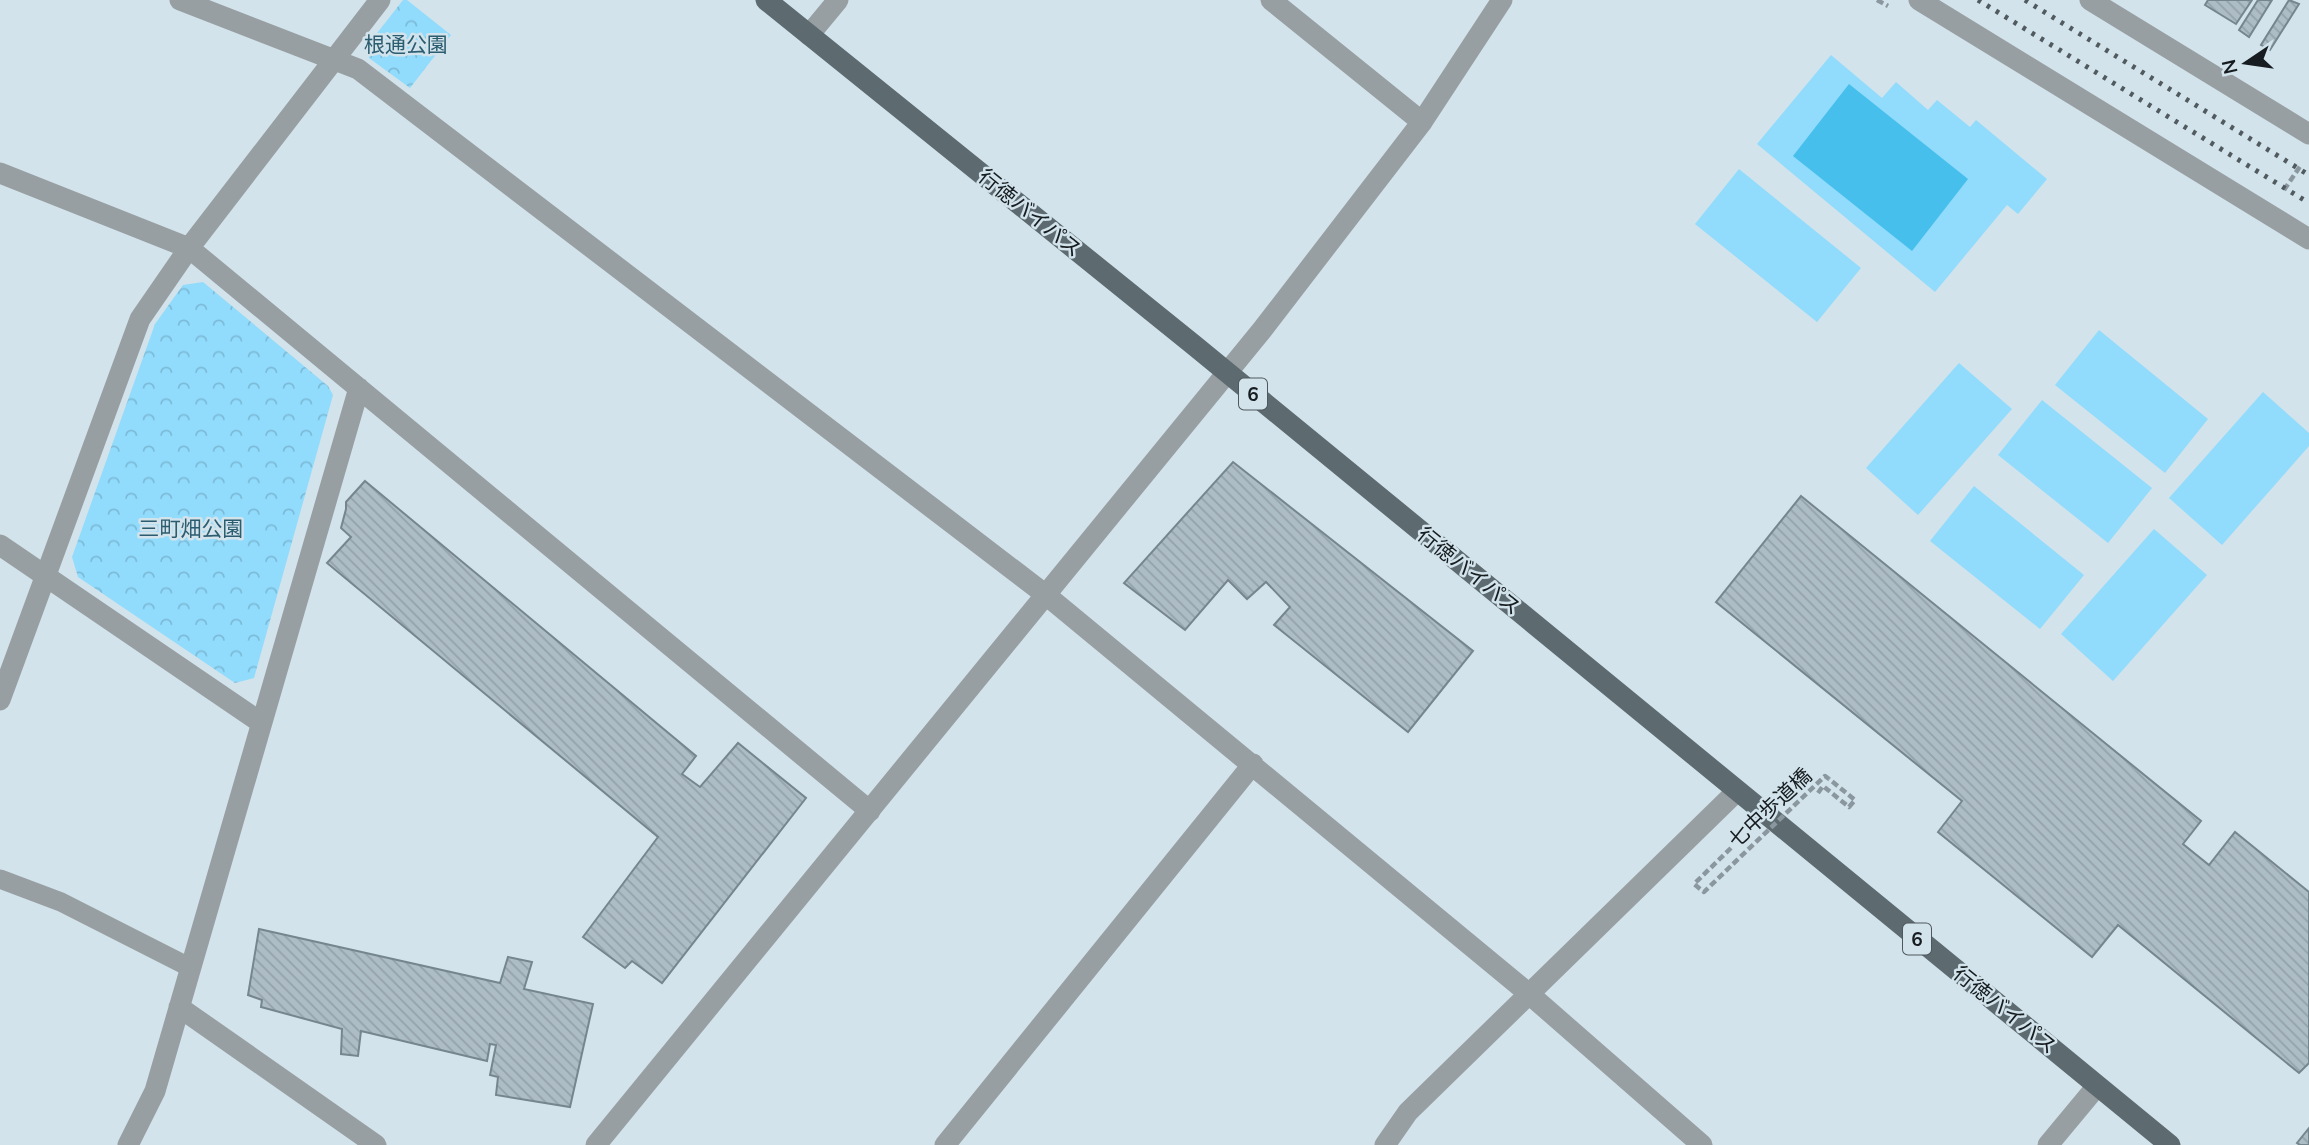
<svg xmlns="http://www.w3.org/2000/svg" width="2309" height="1145" viewBox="0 0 2309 1145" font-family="'Nunito Sans','Noto Sans JP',sans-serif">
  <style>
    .grass { fill: #91dbfc }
    .park { fill: url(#park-crowns) }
    .water { fill: #46bfed }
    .building { fill: url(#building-back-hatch); stroke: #76868e; stroke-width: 2 }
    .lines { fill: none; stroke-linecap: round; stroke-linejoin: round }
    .path { stroke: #8b979e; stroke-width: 4.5; stroke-dasharray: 7 3.5; stroke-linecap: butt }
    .service { stroke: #989fa3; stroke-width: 19 }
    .minor { stroke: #989fa3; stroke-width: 21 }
    .tertiary { stroke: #989fa3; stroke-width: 21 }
    .primary { stroke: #5d6a70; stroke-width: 21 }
    .rail { stroke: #515b5f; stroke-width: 5; stroke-dasharray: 3.5 7; stroke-linecap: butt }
    .path-bridge { stroke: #8b979e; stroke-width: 4.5; stroke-dasharray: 7 3.5; stroke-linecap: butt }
    .labels { text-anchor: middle; stroke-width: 5; stroke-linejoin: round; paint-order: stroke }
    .shield { fill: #d2e3eb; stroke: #4e585c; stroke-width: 2 }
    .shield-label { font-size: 19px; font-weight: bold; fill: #161c1f }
    .park-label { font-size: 21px; fill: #2c5c70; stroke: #d2e3eb }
    .street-label { font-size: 21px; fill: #161c1f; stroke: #d2e3eb }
  </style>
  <defs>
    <pattern id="park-crowns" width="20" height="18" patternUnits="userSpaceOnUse" patternTransform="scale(1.75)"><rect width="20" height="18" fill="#91dbfc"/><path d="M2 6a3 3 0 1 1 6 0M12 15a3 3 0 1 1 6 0" fill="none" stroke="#7cbbd8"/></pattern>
    <pattern id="building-back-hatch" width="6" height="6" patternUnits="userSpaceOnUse" patternTransform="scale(1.75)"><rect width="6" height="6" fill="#adbdc5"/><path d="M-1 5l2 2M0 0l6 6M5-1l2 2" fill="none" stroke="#94a2a9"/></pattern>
  </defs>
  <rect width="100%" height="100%" fill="#d2e3eb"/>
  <!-- grass -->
  <path class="grass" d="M1831,55L1882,98L1896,82L1928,110L1937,100L1970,127L1976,120L2047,179L2018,214L2007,205L1935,292L1757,144Z
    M1739,169L1861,268L1817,322L1695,224Z
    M2099,330L2208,419L2165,473L2055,385Z
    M1959,363L2012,409L1918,515L1866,468Z
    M2263,392L2309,433V446L2222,545L2169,498Z
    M2042,400L2152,488L2108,543L1998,455Z
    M1974,486L2084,575L2040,629L1930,541Z
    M2154,529L2207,575L2113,681L2061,634Z"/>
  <!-- park -->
  <path class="park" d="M403,0H407L451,35L410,88L369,58L367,46Z
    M203,282L328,386L333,395L254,678L235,683L78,577L72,557L155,324L183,285Z"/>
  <!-- water -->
  <path class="water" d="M1849,84L1968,179L1912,251L1793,156Z"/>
  <!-- building -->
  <path class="building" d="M2208,0H2252L2236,24L2205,5Z
    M2258,0H2272L2249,37L2239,30Z
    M2289,0L2299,4L2270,50L2261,45Z
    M1233,462L1473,651L1408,732L1274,625L1290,607L1266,582L1247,599L1228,580L1185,630L1124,583Z
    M365,481L696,756L682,774L700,787L738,743L806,798L662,983L632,961L625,968L583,937L658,837L327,563L351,537L341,528L346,509V502Z
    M1801,496L2201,821L2183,844L2209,865L2235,832L2309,892V1063L2299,1073L2118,925L2092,957L1938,832L1962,801L1716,602Z
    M259,929L500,983L508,957L532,962L524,989L593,1004L570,1107L496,1095L498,1077L490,1075L496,1045L490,1044L487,1061L361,1031L358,1056L341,1054L342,1029L261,1007L262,1000L248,995Z
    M2309,1128V1145H2300L2297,1143Z"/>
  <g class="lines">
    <!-- path -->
    <path class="path" d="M1877,0L1888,6
      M2284,190L2301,165
      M1818,793L1823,786L1849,807L1855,800L1829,779
      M1731,848L1694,884L1704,892L1733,864"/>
    <!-- service -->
    <path class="service" d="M0,879L61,902L189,967"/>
    <!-- minor -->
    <path class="minor" d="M180,0L358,69L1046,595L1528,993L1702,1145
      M1271,0L1422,122
      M1919,0L2309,239
      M2090,0L2309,134
      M809,35L838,0
      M0,173L189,248L870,811
      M0,545L260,722
      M0,700L140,319L189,248L380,0
      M179,1007L376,1145
      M128,1145L155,1091L359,388
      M945,1145L1253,764
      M2048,1145L2097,1086"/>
    <!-- tertiary -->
    <path class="tertiary" d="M596,1145L1262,330L1422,122L1502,0
      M1385,1145L1408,1112L1737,791"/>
    <!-- primary -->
    <path class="primary" d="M766,0L1195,346L2170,1145"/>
    <!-- rail -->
    <path class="rail" d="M1978,0L2309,203
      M2025,0L2309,175"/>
    <!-- path-bridge -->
    <path class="path-bridge" d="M1733,864L1825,776L1829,779"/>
  </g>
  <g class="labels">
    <!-- shield labels -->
    <g class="shield">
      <rect x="1239" y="378.5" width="28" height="31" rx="5"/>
      <rect x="1903" y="923.5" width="28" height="31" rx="5"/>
    </g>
    <g class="shield-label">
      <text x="1253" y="401">6</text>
      <text x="1917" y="946">6</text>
    </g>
    <!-- park labels -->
    <g class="park-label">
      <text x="406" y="52">根通公園</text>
      <text x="191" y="536">三町畑公園</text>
    </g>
    <!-- street labels -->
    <g class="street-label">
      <text transform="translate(1030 213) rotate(39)" y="7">行徳バイパス</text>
      <text transform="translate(1469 571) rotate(39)" y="7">行徳バイパス</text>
      <text transform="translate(1770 808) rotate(-43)" y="7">七中歩道橋</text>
      <text transform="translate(2005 1010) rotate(39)" y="7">行徳バイパス</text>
    </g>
  </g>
  <!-- north arrow -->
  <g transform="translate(2246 63) rotate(257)" stroke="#d2e3eb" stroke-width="5" paint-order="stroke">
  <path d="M0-5L12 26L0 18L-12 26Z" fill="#161c1f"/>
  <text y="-10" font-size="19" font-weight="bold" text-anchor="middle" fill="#161c1f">N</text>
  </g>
</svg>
